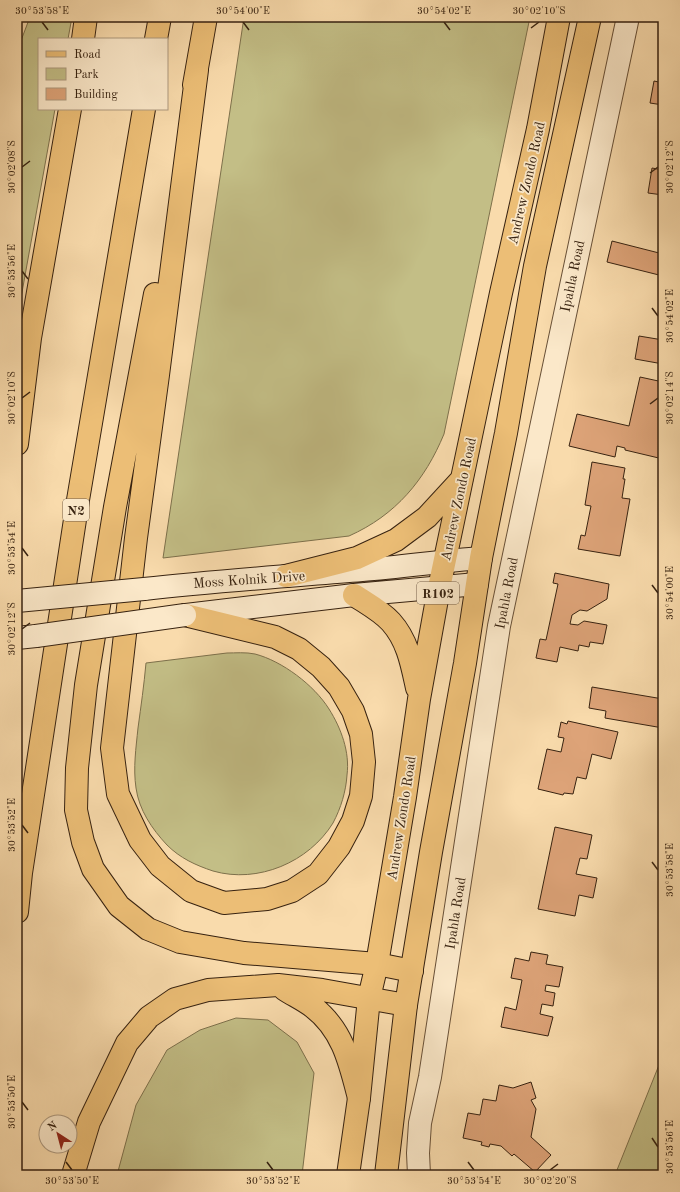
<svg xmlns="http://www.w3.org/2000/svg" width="680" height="1192" viewBox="0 0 680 1192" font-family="'Old Standard TT',serif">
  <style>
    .green { fill: #c3be86; stroke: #7d704b }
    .building { fill: #dda378; stroke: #372210 }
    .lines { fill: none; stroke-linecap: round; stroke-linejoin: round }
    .minor-casing { stroke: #685037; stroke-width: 24 }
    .secondary-casing { stroke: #372210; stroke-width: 24 }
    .primary-casing { stroke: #372210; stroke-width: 24 }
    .motorway-casing { stroke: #372210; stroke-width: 24 }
    .minor { stroke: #fbe8c9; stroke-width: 22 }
    .secondary { stroke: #fbe8c9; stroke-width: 22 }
    .primary { stroke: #ecbe76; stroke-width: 22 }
    .motorway { stroke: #ecbe76; stroke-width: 22 }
    .secondary-bridge-casing { stroke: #372210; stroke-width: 24; stroke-linecap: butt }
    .secondary-bridge { stroke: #fbe8c9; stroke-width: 22 }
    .ticks { fill: none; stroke: #372210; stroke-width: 1.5 }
    .labels { text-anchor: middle; stroke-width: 3.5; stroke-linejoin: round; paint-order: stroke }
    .shield { fill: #fbe8c9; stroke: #725d48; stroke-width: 1 }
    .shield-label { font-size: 13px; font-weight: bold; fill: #372210 }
    .street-label { font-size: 14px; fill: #372210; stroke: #fbe8c9 }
    .neatline { fill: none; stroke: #372210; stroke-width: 1.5 }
    .ticks-label { font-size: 10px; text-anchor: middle; fill: #372210 }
  </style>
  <rect width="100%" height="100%" fill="#f9dbac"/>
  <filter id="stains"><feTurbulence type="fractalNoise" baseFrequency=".005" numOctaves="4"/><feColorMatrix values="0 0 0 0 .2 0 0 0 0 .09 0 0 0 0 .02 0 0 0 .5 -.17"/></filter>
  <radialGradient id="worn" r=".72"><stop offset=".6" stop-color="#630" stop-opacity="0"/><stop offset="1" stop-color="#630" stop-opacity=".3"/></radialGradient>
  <!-- green -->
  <path class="green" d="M30,17H72L68,39H39V109H55L17,320V51Z
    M244,17H530L444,434C425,480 396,515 349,536L163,558Z
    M227,653C235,653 246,652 255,654C282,661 314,685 329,709C341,728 350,752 347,775C346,791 341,808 333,823C309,862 258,884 213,871C195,865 180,858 167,845C152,829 139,810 136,788C133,768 136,748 138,728C141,706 144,685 146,663Z
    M236,1018L268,1020L297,1042L314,1073L302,1175H117L136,1105L167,1050L200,1030Z
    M663,1055V1175H615Z"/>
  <!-- building -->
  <path class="building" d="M654,81L663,83V105L650,103Z
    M652,168L663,170V195L648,193Z
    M612,241L663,254V276L607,262Z
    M639,336L663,340V364L635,359Z
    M640,377L663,382V432L661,439L663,440V459L625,450V448L617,446L615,457L569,446L577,414L629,426Z
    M592,462L625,468L623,479H625L622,498L630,499L620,556L578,549L581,535L585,536L591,506L585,505Z
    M555,573L609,584L607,599L587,611L580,610L572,615L570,624L578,625L584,621L607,625L603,644L590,642L589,647L579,645L578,651L560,647L557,662L536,658L540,639L546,640L558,584L553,583Z
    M592,687L663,699V728L605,718L606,711L589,708Z
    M568,721L618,732L611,759L592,754L586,779L577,777L573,794L564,793L563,795L538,789L547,749L561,752L564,738L558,737L561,722L567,724Z
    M555,827L592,835L587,859L580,858L576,874L597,878L593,898L579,895L575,916L538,909Z
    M531,952L548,955L546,964L563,967L559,987L546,985L545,991L555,993L553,1006L542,1004L540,1014L553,1017L548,1036L501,1027L505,1007L516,1010L522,980L511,978L515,958L529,961Z
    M531,1082L536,1098L531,1100L536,1109L531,1137L551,1155L535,1172L514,1154L512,1156L501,1146L490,1144L489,1147L481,1145L482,1142L463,1138L468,1113L480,1115L483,1099L496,1101L499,1085L513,1088Z"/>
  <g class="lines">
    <!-- minor casing -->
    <g class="minor-casing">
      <path id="minor" d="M419,1175L418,1153L420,1123L430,1077L499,626L628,17"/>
    </g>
    <!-- secondary casing -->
    <g class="secondary-casing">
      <path id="secondary" d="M144,589C216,581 289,576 362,570C402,567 441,561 481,558
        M186,615L354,595L477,584
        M17,638L36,636"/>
    </g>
    <!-- primary casing -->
    <g class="primary-casing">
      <path id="primary" d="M286,576L357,558L396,540L427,517L462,479
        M354,595C366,603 381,611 391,622C408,641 412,665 417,688
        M348,1175L359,1098L369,998L377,964L405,797L419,699L439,588L501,293L538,129L559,17
        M386,1175L406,1005L431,852L465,663L481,558L506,433L535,266L590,17"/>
    </g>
    <!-- motorway casing -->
    <g class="motorway-casing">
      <path id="motorway" d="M83,39L86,17
        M156,39L160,17
        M194,85L206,17
        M155,294L115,507L86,685L77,768L76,810L83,842L93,869L119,906L148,929L180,942L244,953L377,964L412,971
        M17,444L30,338L70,109
        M185,615L275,637L299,649L321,667L339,687L353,711L361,734L364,762L361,796L353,821L339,847L318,874L292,891L267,899L224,903L191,891L160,866L140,840L118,794L112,748L136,538L158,375L197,70
        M17,912L21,873L78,500L144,109
        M284,989C293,995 304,1000 313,1007C343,1030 350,1063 359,1098
        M73,1175L89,1122L127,1043L149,1017L175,999L208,990L278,985L322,990L406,1005"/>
    </g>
    <!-- minor -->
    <use href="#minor" class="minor"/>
    <!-- secondary -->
    <use href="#secondary" class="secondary"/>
    <!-- primary -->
    <use href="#primary" class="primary"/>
    <!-- motorway -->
    <use href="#motorway" class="motorway"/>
    <!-- secondary-bridge casing -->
    <g class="secondary-bridge-casing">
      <path id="secondary-bridge" d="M17,601L144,589
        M36,636L185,615"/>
    </g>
    <!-- secondary-bridge -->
    <use href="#secondary-bridge" class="secondary-bridge"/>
  </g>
  <!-- ticks -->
  <path class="ticks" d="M42,22L48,30M243,22L249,30M444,22L450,30M531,28L539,22M22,167L30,161M650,173L658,167M22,271L28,279M652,308L658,316M22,398L30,392M650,404L658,398M22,548L28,556M652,585L658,593M22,629L30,623M22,825L28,833M652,862L658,870M22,1102L28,1110M652,1138L658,1147M66,1162L72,1170M267,1162L273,1170M468,1162L474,1170M550,1170L558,1164"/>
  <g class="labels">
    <!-- shield labels -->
    <g class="shield">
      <rect x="63" y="499" width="26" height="22" rx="3"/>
      <rect x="417" y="582" width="42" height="22" rx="3"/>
    </g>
    <g class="shield-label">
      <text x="76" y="515">N2</text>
      <text x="438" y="598">R102</text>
    </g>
    <!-- street labels -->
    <g class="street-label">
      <text transform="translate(526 183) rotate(-77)" y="5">Andrew Zondo Road</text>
      <text transform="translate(572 276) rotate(-78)" y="5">Ipahla Road</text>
      <text transform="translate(458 499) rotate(-78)" y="5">Andrew Zondo Road</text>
      <text transform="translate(249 579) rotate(-4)" y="5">Moss Kolnik Drive</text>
      <text transform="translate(506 593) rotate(-79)" y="5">Ipahla Road</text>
      <text transform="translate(401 818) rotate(-81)" y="5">Andrew Zondo Road</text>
      <text transform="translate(455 913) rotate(-81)" y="5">Ipahla Road</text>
    </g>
  </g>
  <!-- margin -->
  <rect width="680" height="1192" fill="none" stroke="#f9dbac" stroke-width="44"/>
  <!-- legend -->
  <rect x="38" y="38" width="130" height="72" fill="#fbe8c9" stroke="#ad997f"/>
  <rect x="46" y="51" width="20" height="6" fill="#ecbe76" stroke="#ad997f"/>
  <text x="74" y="58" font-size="12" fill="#372210">Road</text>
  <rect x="46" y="68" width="20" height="12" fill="#c3be86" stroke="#ad997f"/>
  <text x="74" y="78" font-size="12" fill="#372210">Park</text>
  <rect x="46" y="88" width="20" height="12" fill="#dda378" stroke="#ad997f"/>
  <text x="74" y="98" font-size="12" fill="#372210">Building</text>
  <!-- north arrow -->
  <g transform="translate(58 1134) rotate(324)"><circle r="19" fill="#fbe8c9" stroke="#ad997f"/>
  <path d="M0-3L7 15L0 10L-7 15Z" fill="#8f2418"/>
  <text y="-6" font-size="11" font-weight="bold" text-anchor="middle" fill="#372210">N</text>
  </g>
  <rect x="22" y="22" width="636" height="1148" class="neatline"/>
  <g class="ticks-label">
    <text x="42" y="14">30°53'58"E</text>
    <text x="243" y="14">30°54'00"E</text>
    <text x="444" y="14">30°54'02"E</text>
    <text x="539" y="14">30°02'10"S</text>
    <text transform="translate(11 167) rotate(-90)" y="4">30°02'08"S</text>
    <text transform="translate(669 167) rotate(-90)" y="4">30°02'12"S</text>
    <text transform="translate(11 271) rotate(-90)" y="4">30°53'56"E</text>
    <text transform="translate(669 316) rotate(-90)" y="4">30°54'02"E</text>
    <text transform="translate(11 398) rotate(-90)" y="4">30°02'10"S</text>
    <text transform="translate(669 398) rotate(-90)" y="4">30°02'14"S</text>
    <text transform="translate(11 548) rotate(-90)" y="4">30°53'54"E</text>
    <text transform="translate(669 593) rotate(-90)" y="4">30°54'00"E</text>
    <text transform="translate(11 629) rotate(-90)" y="4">30°02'12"S</text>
    <text transform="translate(11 825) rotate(-90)" y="4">30°53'52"E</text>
    <text transform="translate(669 870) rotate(-90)" y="4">30°53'58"E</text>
    <text transform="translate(11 1102) rotate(-90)" y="4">30°53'50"E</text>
    <text transform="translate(669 1147) rotate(-90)" y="4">30°53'56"E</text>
    <text x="72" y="1184">30°53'50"E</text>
    <text x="273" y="1184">30°53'52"E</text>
    <text x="474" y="1184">30°53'54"E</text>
    <text x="550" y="1184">30°02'20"S</text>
  </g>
  <rect width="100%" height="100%" filter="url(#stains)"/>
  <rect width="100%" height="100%" fill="url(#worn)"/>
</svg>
